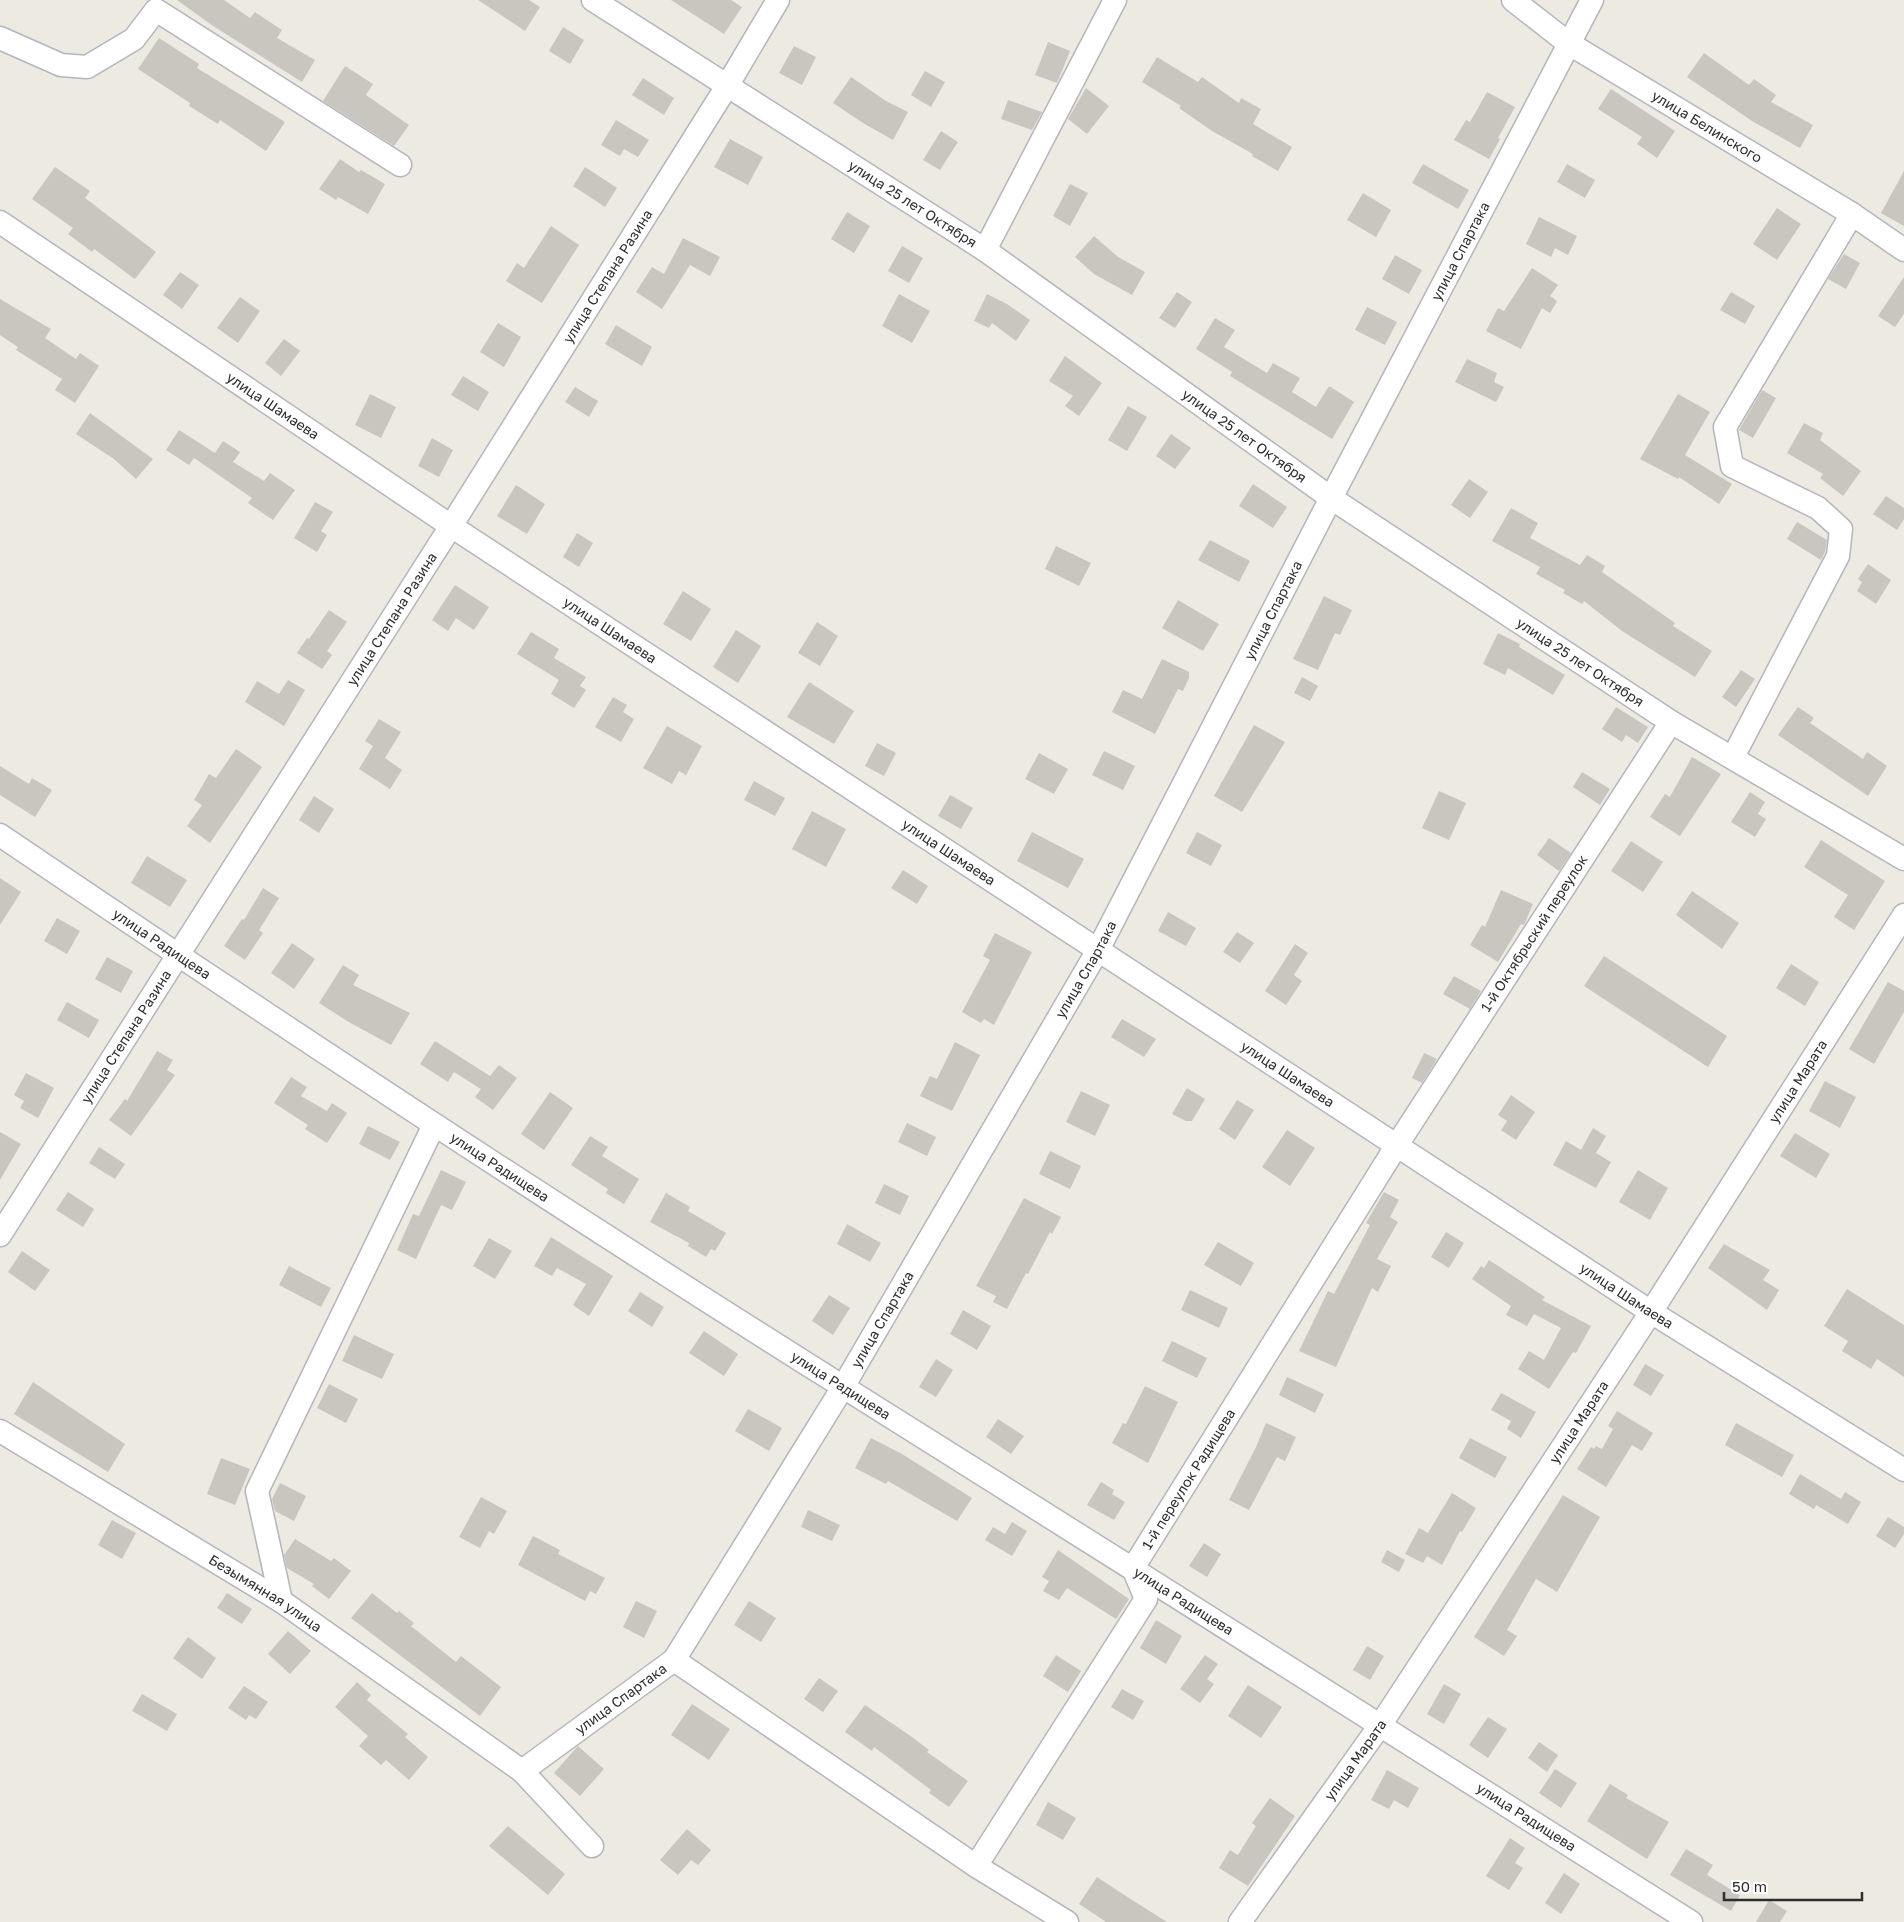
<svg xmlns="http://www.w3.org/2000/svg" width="1904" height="1922" viewBox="0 0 1904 1922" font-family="'Golos Text',sans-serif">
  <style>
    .building { fill: #c9c6c0 }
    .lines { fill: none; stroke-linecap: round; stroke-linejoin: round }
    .minor-casing { stroke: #b4b5bf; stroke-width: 25 }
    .minor { stroke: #fff; stroke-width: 22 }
    .labels { text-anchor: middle; stroke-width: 5; stroke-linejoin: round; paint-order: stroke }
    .street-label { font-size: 14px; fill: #2d2d2d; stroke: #fff }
  </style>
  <rect width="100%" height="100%" fill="#edeae1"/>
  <!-- building -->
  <path class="building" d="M177,0H224L250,18L255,12L282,30L277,38L315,60L302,82L213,26Z
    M478,0H529L540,7L525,31Z
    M671,0H731L742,7L724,34Z
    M563,27L584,40L570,64L549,51Z
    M159,38L199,64L197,68L285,122L266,151L220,120L218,124L189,106L190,103L138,69Z
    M1048,42L1070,51L1057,83L1035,75Z
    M794,46L816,57L802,85L779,73Z
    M1704,53L1749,85L1754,79L1776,95L1771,102L1813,125L1800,148L1752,121L1687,77Z
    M1157,57L1198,82L1202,77L1239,103L1241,98L1261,109L1253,124L1292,147L1278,171L1252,156L1253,154L1212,131L1179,108L1181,106L1142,82Z
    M345,66L373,84L366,95L409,125L394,146L323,101Z
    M925,71L945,82L931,107L911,95Z
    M851,77L886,101L908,112L893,140L863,123L833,103Z
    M643,78L674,98L664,115L632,95Z
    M1086,88L1109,106L1087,134L1068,119Z
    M1611,89L1675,131L1657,158L1637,144L1642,137L1598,109Z
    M1487,92L1515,107L1498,138L1500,139L1489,159L1454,140L1466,120L1470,122Z
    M1008,100L1042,112L1032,130L1001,119Z
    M616,120L649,140L638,157L624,149L620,156L601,145Z
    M941,131L958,142L940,170L923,160Z
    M730,139L763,157L748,185L714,167Z
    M340,159L359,172L361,170L385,184L368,214L338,197L336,200L319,189Z
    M1423,164L1469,190L1458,209L1412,183Z
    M1567,164L1595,180L1585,198L1557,182Z
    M55,167L90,191L85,198L156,252L135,279L94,249L92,252L68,234L73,228L32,199Z
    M585,167L617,188L605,207L573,186Z
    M1904,171V226L1881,213Z
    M1070,184L1088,193L1070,226L1053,216Z
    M1363,193L1391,210L1376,237L1347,220Z
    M1777,208L1801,224L1777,260L1753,244Z
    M847,212L870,226L854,253L831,239Z
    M1539,217L1577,236L1568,255L1555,248L1551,257L1526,244Z
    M551,226L579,245L542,303L506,281L517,263L524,268Z
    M1094,236L1118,257L1145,272L1132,295L1094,274L1075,257Z
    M683,238L720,257L710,276L690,265L662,309L636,292L652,267L664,274Z
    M902,246L923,258L909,283L888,271Z
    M1844,254L1860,263L1846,289L1828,279Z
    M1395,255L1422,270L1409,294L1382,279Z
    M1532,268L1558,285L1550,296L1557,301L1550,313L1542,308L1521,349L1486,331L1498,308L1504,311Z
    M180,272L199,285L182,309L163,295Z
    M1904,277V314L1895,327L1878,316Z
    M1177,292L1192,302L1175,328L1159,318Z
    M1731,292L1755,306L1745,324L1720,310Z
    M899,294L930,311L912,343L882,326Z
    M987,294L1007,304L1030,320L1016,341L992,323L989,328L974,321Z
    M240,297L260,311L238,343L217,328Z
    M0,299L51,329L45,338L76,359L80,353L99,366L75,403L55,390L62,379L16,350L18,347L0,335Z
    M1367,307L1397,322L1385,345L1355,330Z
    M1215,318L1235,330L1224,347L1267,373L1273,363L1300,378L1292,392L1316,407L1329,386L1354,402L1332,439L1230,376L1232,372L1196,349Z
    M498,323L521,337L504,367L480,352Z
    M616,325L652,347L642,366L605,344Z
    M284,339L300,351L281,376L265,363Z
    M1065,356L1102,383L1079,416L1065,406L1073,396L1049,381Z
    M1467,359L1497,373L1494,382L1504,387L1496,402L1455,382Z
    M463,376L489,392L478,411L451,395Z
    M575,387L598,401L589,417L565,402Z
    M1762,390L1776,398L1753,438L1739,430Z
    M370,394L396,407L381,438L355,425Z
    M1678,394L1710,412L1685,455L1732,484L1719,504L1679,477L1678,479L1640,459Z
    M1128,406L1147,417L1127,451L1108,440Z
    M90,413L153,459L136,479L114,459L76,434Z
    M1804,423L1823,433L1820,440L1861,471L1843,496L1820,478L1823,474L1787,453Z
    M179,430L215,453L223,441L240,452L233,462L264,481L270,473L295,490L273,520L248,503L252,498L194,458L189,465L166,450Z
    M1171,434L1191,448L1175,469L1156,456Z
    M432,438L453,450L439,477L418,466Z
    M1469,479L1488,492L1470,518L1451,505Z
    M1253,484L1287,507L1273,528L1239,506Z
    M516,485L545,504L527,534L497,516Z
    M1886,496L1904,508V519L1897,530L1873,514Z
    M315,502L333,512L321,531L327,535L317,552L294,538Z
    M1511,508L1538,523L1530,538L1580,565L1587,555L1605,566L1602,572L1675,623L1673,626L1712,651L1695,677L1622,631L1584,601L1582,604L1563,593L1565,590L1536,574L1540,567L1492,541Z
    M1797,522L1827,540L1825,552L1821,560L1787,539Z
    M577,533L593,543L579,567L563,557Z
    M1210,540L1250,561L1239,582L1198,560Z
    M1056,546L1091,563L1079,586L1045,569Z
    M1868,564L1891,580L1876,604L1857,591L1862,582L1858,579Z
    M455,585L489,607L474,630L456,618L448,631L432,620Z
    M683,591L711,609L691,641L663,624Z
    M1324,596L1352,610L1340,635L1335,633L1318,670L1293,659Z
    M1178,600L1219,624L1203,651L1162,628Z
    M329,610L347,622L327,651L332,655L322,669L297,653L307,638L309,639Z
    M817,622L838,636L820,666L798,653Z
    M736,630L761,646L738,683L713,667Z
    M531,632L559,649L554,658L586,677L580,686L586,690L574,708L551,694L559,680L517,654Z
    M1498,633L1520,644L1519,647L1565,675L1553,695L1508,668L1505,675L1483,664Z
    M1162,659L1189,672V678L1183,691L1178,689L1155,734L1112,712L1123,690L1142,699Z
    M1741,670L1755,679L1736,707L1722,697Z
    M1302,677L1318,686L1310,701L1294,693Z
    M288,680L305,690L284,726L245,702L257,681L279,694Z
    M809,682L854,711L834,744L787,717Z
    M613,697L627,705L623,712L634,719L621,742L595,727Z
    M1616,707L1648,727L1638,743L1626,735L1622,742L1602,729Z
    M1798,707L1814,718L1810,723L1863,759L1867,752L1887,766L1868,796L1778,735Z
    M379,719L401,732L385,758L402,770L390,789L359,769L373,746L365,741Z
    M1254,725L1285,742L1242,812L1214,796Z
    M667,726L702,746L686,775L679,771L672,784L643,768Z
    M877,743L896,753L884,776L865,766Z
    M236,749L262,767L210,843L187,826L202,805L194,800L209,774L216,778Z
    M1104,751L1135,766L1123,790L1092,775Z
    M1039,753L1068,769L1054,794L1025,779Z
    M1692,757L1721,774L1680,836L1650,817L1665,794L1670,797Z
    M0,766L29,784L32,778L52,790L35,817L0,795Z
    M1582,772L1610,789L1600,805L1573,787Z
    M754,781L785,798L775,816L744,800Z
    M1439,791L1466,803L1449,840L1422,828Z
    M1750,792L1765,802L1758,814L1766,819L1755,837L1731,822Z
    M950,795L973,808L961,829L938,816Z
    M314,796L334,809L319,833L299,820Z
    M812,811L846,829L826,867L792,849Z
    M1032,832L1084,859L1068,888L1017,861Z
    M1197,832L1222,845L1211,866L1186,853Z
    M1549,838L1571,853L1559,871L1537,855Z
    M1821,840L1885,881L1854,930L1834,917L1848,895L1804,867Z
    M1631,841L1663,862L1643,892L1611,871Z
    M147,856L187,880L170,907L131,883Z
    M903,870L928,886L917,904L891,888Z
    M0,878L21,892L0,925Z
    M263,888L279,898L259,930L263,933L245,960L224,946L242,919L244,920Z
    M1501,890L1533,904L1524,925L1521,924L1498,962L1470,945L1482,925L1485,927Z
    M1692,891L1739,923L1722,949L1676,915Z
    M1168,912L1196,928L1186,946L1158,931Z
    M57,918L80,931L67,954L44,941Z
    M1237,932L1254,943L1240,963L1223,952Z
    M995,933L1032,952L994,1025L984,1019L981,1023L962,1012L990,960L983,956Z
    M292,943L315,959L294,989L271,973Z
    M1295,944L1308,953L1294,975L1302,981L1286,1005L1265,991Z
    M1604,956L1727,1036L1708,1067L1584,986Z
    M107,957L133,971L121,993L95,979Z
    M1791,964L1819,982L1805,1006L1776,988Z
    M343,965L359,975L353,985L410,1013L391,1045L347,1021L319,1003Z
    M1454,976L1481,991L1470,1009L1443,994Z
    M1888,982L1904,991V1012L1874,1064L1849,1049Z
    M67,1002L99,1020L89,1038L57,1020Z
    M1122,1019L1156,1039L1144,1057L1111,1037Z
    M435,1041L490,1076L499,1065L517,1078L493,1110L475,1097L481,1089L454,1072L448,1082L420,1064Z
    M955,1042L980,1055L952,1111L920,1096L930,1076L937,1079Z
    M157,1051L173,1060L167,1070L175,1075L131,1136L109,1120L125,1099L127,1101Z
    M1424,1053L1437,1059L1422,1083L1412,1078Z
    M26,1073L54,1088L38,1118L20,1108L24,1101L14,1095Z
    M291,1077L307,1087L301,1096L327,1111L332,1103L347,1113L327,1143L305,1129L308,1125L274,1103Z
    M1825,1081L1856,1097L1840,1128L1809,1111Z
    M1187,1088L1205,1099L1192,1121H1186L1172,1114Z
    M1081,1091L1110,1105L1095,1136L1066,1122Z
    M550,1092L573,1108L544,1150L521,1134Z
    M1511,1095L1535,1112L1516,1140L1501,1130L1507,1121L1498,1115Z
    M1237,1100L1254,1110L1235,1140L1219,1129Z
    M907,1123L936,1137L927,1156L898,1142Z
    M368,1126L400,1142L390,1160L359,1144Z
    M1593,1128L1606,1136L1596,1153L1611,1162L1596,1188L1553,1165L1566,1141L1581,1150Z
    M1287,1130L1315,1148L1290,1186L1262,1167Z
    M0,1132L21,1144L0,1180Z
    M1795,1133L1830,1154L1816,1178L1780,1156Z
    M590,1136L608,1147L602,1156L639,1179L624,1204L606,1193L608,1189L571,1165Z
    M99,1147L125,1164L115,1179L89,1163Z
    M1050,1151L1081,1166L1070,1189L1039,1174Z
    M441,1170L466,1182L452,1210L441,1205L416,1259L397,1250L413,1214L419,1216Z
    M1638,1170L1668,1188L1650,1220L1619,1202Z
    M884,1184L909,1196L900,1215L875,1203Z
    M68,1192L94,1209L83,1227L56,1210Z
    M1384,1192L1399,1200L1390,1217L1398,1222L1377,1259L1391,1266L1378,1292L1372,1288L1336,1367L1299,1351L1328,1291L1334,1294L1370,1225L1366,1223Z
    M666,1193L690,1207L688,1211L726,1233L715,1251L711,1249L706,1257L688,1246L689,1243L650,1222Z
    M1024,1198L1061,1217L1052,1234L1050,1232L1028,1274L1026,1273L1007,1309L993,1302L996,1296L976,1286Z
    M847,1224L881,1243L870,1262L837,1244Z
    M1446,1232L1464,1243L1449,1268L1431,1257Z
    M551,1237L613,1276L589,1316L573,1305L586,1284L557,1268L552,1276L534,1266Z
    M489,1238L512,1251L495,1279L473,1266Z
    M1218,1242L1254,1263L1241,1286L1204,1265Z
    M1724,1244L1770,1270L1763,1280L1779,1290L1767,1310L1708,1268Z
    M22,1251L50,1270L35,1291L8,1272Z
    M1489,1260L1545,1297L1542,1300L1591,1326L1576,1353L1573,1352L1549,1389L1518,1369L1529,1351L1544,1360L1561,1328L1534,1314L1527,1326L1506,1315L1511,1306L1472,1279L1481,1266L1484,1268Z
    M289,1266L331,1288L321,1307L279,1285Z
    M1847,1289L1904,1325V1377L1877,1359L1871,1369L1842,1351L1848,1341L1824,1326Z
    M1190,1290L1228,1308L1219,1328L1181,1310Z
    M640,1292L664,1307L652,1327L628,1311Z
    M829,1295L850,1308L833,1335L812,1321Z
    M963,1310L991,1326L977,1350L950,1334Z
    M704,1331L738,1354L724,1376L689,1353Z
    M354,1335L394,1354L382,1379L342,1361Z
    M1172,1341L1207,1358L1197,1378L1162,1361Z
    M936,1359L953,1370L936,1397L919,1387Z
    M1645,1364L1664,1375L1651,1396L1633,1385Z
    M1287,1377L1324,1394L1315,1413L1279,1395Z
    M33,1382L125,1444L108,1472L14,1414Z
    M329,1384L358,1399L346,1423L317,1408Z
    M1145,1386L1178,1402L1148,1463L1112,1443L1123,1423L1126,1424Z
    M1501,1393L1536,1412L1521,1438L1507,1429L1511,1421L1491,1410Z
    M748,1409L782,1428L769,1451L735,1431Z
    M1617,1411L1653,1433L1642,1451L1632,1445L1606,1487L1577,1469L1591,1447L1594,1449L1596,1446L1602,1449L1613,1429L1608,1426Z
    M998,1419L1024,1436L1011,1454L986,1437Z
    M1266,1423L1296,1437L1285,1461L1277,1457L1249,1510L1229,1500L1256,1447Z
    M1736,1423L1794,1455L1782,1477L1725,1445Z
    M871,1438L902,1454L972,1498L957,1521L888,1481L886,1484L855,1468Z
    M1470,1438L1507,1457L1495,1478L1459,1458Z
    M221,1458L250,1469L235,1505L207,1494Z
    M1800,1474L1841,1499L1845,1492L1861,1502L1848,1524L1816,1505L1814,1509L1789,1494Z
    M1101,1482L1114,1490L1112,1494L1125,1502L1114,1520L1087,1505Z
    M280,1483L306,1496L294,1521L275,1511L272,1499Z
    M1452,1493L1476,1508L1462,1532L1460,1531L1442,1565L1427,1556L1423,1563L1405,1554L1419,1528L1428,1533Z
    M1563,1495L1600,1517L1557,1592L1536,1579L1507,1630L1517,1636L1504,1656L1474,1637Z
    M481,1497L507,1511L494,1534L489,1531L480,1548L459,1537Z
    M808,1510L840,1525L832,1541L801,1527Z
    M1888,1517L1904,1527V1534L1895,1548L1876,1536Z
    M112,1520L136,1533L122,1559L98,1545Z
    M1012,1522L1027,1531L1012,1556L985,1540L993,1527L1005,1534Z
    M533,1536L560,1550L558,1554L605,1578L596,1594L590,1591L585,1601L518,1565Z
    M295,1539L331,1561L334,1558L351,1571L329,1599L312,1586L314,1584L287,1568L284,1555Z
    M1204,1543L1221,1554L1207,1577L1189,1566Z
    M1058,1550L1129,1599L1116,1619L1067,1588L1059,1600L1043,1591L1049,1581L1042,1577Z
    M1387,1550L1405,1560L1399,1572L1381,1562Z
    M227,1593L252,1609L242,1624L217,1608Z
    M372,1593L397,1613L399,1611L414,1623L411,1626L456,1662L461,1656L501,1687L480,1716L351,1618Z
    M636,1601L657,1611L644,1638L623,1627Z
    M749,1601L776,1618L761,1642L734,1625Z
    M1156,1620L1182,1636L1166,1664L1140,1648Z
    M288,1631L311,1651L290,1674L268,1654Z
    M188,1637L216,1658L202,1679L173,1658Z
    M1367,1646L1384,1656L1370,1680L1353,1670Z
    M1056,1655L1081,1671L1068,1692L1043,1676Z
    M1205,1655L1218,1664L1207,1679L1214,1684L1200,1703L1180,1689Z
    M819,1678L838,1691L823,1712L804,1699Z
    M357,1682L371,1695L367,1700L408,1734L405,1737L428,1757L409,1780L386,1760L381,1765L359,1746L368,1736L335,1707Z
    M1444,1684L1461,1694L1444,1724L1427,1714Z
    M1248,1685L1282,1707L1261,1738L1228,1716Z
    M244,1686L268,1702L256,1719L249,1715L246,1720L228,1708Z
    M1122,1689L1144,1701L1133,1720L1111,1707Z
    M142,1694L177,1714L167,1731L132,1711Z
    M692,1704L730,1729L709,1760L671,1735Z
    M865,1705L912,1737L929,1750L927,1752L968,1781L949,1807L929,1793L931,1790L874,1747L872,1751L845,1732Z
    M1488,1717L1507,1729L1488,1758L1469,1745Z
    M1539,1742L1558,1755L1547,1772L1528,1758Z
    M578,1746L604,1769L580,1796L554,1773Z
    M1555,1769L1577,1783L1561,1808L1539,1793Z
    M1387,1770L1419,1788L1408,1808L1394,1800L1389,1809L1371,1800Z
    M1610,1784L1628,1795L1626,1798L1669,1822L1647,1859L1587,1821Z
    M1270,1798L1295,1816L1248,1886L1219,1868L1230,1850L1238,1855L1256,1826L1252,1823Z
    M1048,1802L1076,1818L1063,1840L1036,1825Z
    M508,1826L565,1874L548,1895L489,1846Z
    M687,1829L711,1850L698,1865L691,1860L678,1875L660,1860Z
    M1510,1838L1525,1848L1515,1863L1523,1868L1509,1890L1486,1876Z
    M1686,1849L1713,1865L1707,1875L1740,1895L1731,1911L1670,1875Z
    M1564,1873L1580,1884L1561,1914L1545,1903Z
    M1097,1877L1129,1898L1167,1922H1106L1079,1904Z
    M1769,1900L1787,1911L1780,1922H1756Z"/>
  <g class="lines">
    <!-- minor casing -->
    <g class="minor-casing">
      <g id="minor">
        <path id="s1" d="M593,0L985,250L1331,498L1671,722L1904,859"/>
        <path id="s2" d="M1513,0L1568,43L1852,214L1904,250"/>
        <path d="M0,38L61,65L87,67L134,39L156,10L400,165"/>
        <path id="s3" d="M0,222L451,526L1098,950L1651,1312L1904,1470"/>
        <path d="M985,250L1115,0"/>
        <path d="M1733,757L1838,556L1841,529L1818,508L1732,466L1725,427L1852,214"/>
        <path id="s4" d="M0,835C279,1024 560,1209 845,1388C1127,1566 1410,1742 1691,1922"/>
        <path id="s5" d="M0,1235L451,526L727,86L778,0"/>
        <path id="s6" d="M0,1431L281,1601L522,1771"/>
        <path d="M281,1601L257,1491L434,1125"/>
        <path d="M674,1660L976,1866L1067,1922"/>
        <path id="s7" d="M592,1846L522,1771L674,1660L843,1387L1098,950L1331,498L1592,0"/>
        <path id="s8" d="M976,1866L1146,1599L1133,1568L1397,1145L1671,722"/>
        <path id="s9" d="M1240,1922L1381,1724L1651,1312L1904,915"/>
      </g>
    </g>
    <!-- minor -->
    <use href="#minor" class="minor"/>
  </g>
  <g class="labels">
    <!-- street labels -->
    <g class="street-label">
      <text dy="5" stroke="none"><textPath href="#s2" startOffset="232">улица Белинского</textPath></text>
      <text dy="5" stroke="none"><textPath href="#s1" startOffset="379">улица 25 лет Октября</textPath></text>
      <text dy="5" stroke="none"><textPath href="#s7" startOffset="1905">улица Спартака</textPath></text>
      <text dy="5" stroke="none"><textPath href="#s5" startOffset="1135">улица Степана Разина</textPath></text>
      <text dy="5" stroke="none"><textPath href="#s3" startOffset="329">улица Шамаева</textPath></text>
      <text dy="5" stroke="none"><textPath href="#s1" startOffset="784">улица 25 лет Октября</textPath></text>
      <text dy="5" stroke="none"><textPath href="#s7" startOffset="1500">улица Спартака</textPath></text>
      <text dy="5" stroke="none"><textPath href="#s5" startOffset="730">улица Степана Разина</textPath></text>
      <text dy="5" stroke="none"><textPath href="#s3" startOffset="734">улица Шамаева</textPath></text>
      <text dy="5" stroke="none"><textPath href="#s1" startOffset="1189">улица 25 лет Октября</textPath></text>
      <text dy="5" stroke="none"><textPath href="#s3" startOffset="1139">улица Шамаева</textPath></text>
      <text dy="5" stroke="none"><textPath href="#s8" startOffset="1101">1-й Октябрьский переулок</textPath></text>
      <text dy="5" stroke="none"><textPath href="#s4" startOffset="195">улица Радищева</textPath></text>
      <text dy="5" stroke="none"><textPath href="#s7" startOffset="1095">улица Спартака</textPath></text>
      <text dy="5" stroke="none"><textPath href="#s5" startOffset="235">улица Степана Разина</textPath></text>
      <text dy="5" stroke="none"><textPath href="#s3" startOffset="1544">улица Шамаева</textPath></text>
      <text dy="5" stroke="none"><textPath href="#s9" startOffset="1009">улица Марата</textPath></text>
      <text dy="5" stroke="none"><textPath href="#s4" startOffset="600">улица Радищева</textPath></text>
      <text dy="5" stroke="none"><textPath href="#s3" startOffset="1949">улица Шамаева</textPath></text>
      <text dy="5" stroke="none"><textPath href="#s7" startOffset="690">улица Спартака</textPath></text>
      <text dy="5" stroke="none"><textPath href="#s4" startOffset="1005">улица Радищева</textPath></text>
      <text dy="5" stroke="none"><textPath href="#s9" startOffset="604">улица Марата</textPath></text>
      <text dy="5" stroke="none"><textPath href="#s8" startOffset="455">1-й переулок Радищева</textPath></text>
      <text dy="5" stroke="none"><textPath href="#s6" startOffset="311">Безымянная улица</textPath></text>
      <text dy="5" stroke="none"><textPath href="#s4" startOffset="1410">улица Радищева</textPath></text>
      <text dy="5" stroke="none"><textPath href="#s7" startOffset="225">улица Спартака</textPath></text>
      <text dy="5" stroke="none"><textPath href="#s9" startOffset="199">улица Марата</textPath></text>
      <text dy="5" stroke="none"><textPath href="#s4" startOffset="1815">улица Радищева</textPath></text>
    </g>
  </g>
  <!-- scale -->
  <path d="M1724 1892v8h138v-8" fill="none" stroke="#2d2d2d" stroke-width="2.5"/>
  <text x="1732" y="1892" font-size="15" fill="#2d2d2d" stroke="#ffffff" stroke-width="4" paint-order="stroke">50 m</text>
</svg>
